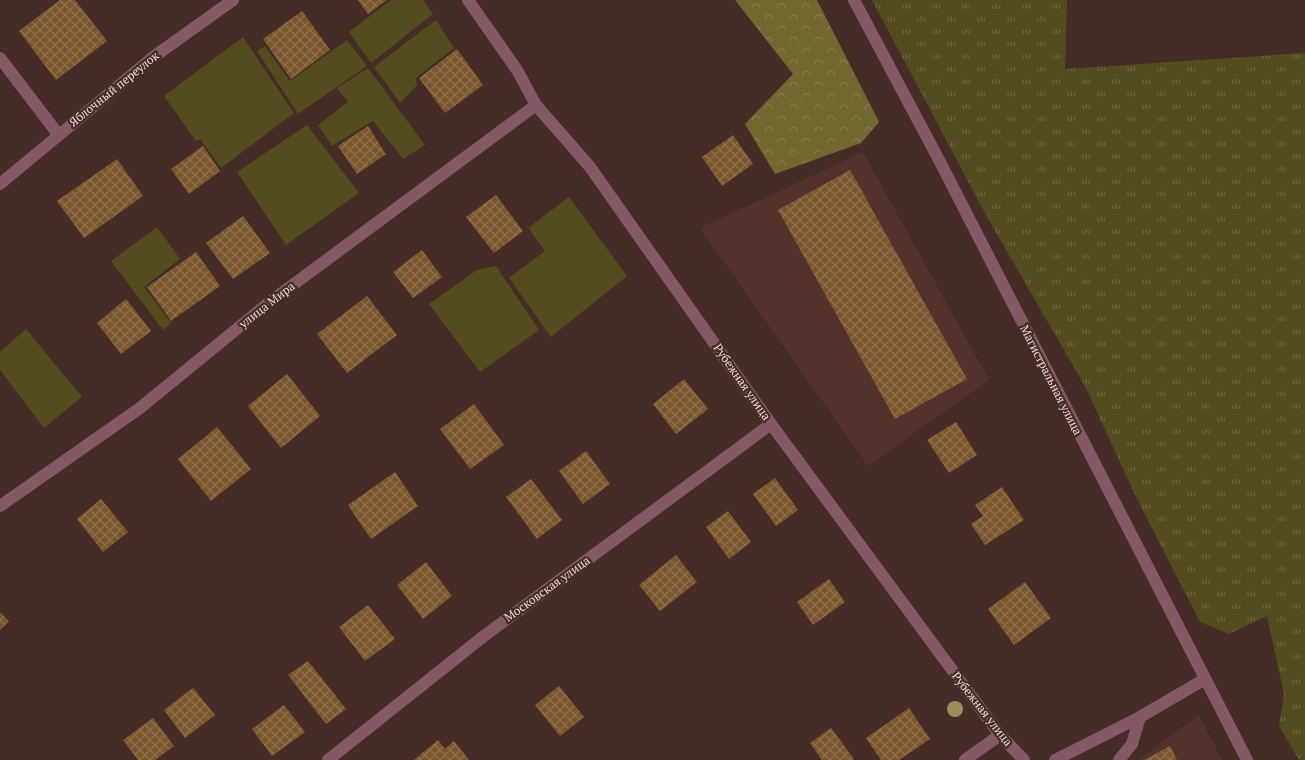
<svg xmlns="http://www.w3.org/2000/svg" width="1305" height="760" viewBox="0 0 1305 760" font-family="'PT Serif',serif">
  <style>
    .built { fill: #53322b }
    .grass { fill: url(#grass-tufts) }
    .forest { fill: url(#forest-crowns) }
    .green { fill: #534c1e }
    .building { fill: url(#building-cross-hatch) }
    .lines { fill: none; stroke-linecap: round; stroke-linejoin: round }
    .minor { stroke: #845865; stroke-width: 12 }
    .tree { fill: #9d8b5a }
    .labels { text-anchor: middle; stroke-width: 4.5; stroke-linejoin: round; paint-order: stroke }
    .street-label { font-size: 12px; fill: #eddcd8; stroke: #452c26 }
  </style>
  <defs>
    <pattern id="grass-tufts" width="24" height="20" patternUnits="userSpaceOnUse" patternTransform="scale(1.25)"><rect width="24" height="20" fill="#534c1e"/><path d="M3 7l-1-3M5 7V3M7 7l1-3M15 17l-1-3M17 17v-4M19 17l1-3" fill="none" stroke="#6c653e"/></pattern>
    <pattern id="forest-crowns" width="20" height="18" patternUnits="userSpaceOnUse" patternTransform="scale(1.25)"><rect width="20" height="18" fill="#716831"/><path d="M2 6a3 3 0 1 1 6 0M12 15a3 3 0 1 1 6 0" fill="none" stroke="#867d4e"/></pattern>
    <pattern id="building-cross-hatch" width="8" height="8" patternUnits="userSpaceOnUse" patternTransform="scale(1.25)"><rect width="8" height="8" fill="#7b562d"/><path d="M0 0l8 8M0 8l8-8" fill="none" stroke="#8e6e4b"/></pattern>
  </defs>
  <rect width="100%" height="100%" fill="#452c26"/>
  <!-- built -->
  <path class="built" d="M863,152L989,380L868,466L700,228Z
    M1199,715L1222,760H1138Z"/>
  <!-- grass -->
  <path class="grass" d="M872,0H1067L1065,69L1305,53V760H1299L1279,726L1284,694L1267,616L1229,634L1200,622L1135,495L1086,388L988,219Z"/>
  <!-- forest -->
  <path class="forest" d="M735,0H817L879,122L861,143L775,174L745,124L793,74Z"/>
  <!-- green -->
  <path class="green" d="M391,0H423L433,14L371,63L349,32Z
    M436,20L454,48L416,78L417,85L400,103L374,67Z
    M243,37L294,113L221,168L200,139L196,141L164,96Z
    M347,40L367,66L298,114L257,51L265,46L290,81Z
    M368,68L425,145L403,159L373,121L332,146L318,125L348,102L337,88Z
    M307,125L359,193L286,245L237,172Z
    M569,197L627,276L551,337L509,278L545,251L528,228Z
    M157,227L180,259L144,287L171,323L163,330L111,261Z
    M496,266L539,330L480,372L429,304L477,270Z
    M26,329L82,397L44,428L0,370V352Z"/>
  <!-- building -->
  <path class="building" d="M60,0H75L107,41L56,80L19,31Z
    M358,0H387L368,14Z
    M302,11L330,50L291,79L263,39Z
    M457,49L483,85L445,113L419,78Z
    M368,126L386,154L357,174L338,146Z
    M733,135L753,164L722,186L702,157Z
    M203,146L220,171L189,194L171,169Z
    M117,159L143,196L84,238L57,201Z
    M850,170L967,379L895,419L778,210Z
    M496,195L523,231L494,253L466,217Z
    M243,216L270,253L233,279L206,243Z
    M422,250L442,277L413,298L393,272Z
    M196,252L220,286L171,321L147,287Z
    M367,296L397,335L347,373L317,334Z
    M126,299L151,331L121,354L97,323Z
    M287,374L320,416L281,448L248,406Z
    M684,379L708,409L676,434L653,404Z
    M474,404L504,445L470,469L440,429Z
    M956,422L977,455L949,473L927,440Z
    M217,427L251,469L211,501L178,459Z
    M586,451L610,484L583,504L559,471Z
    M395,472L418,506L371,539L348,505Z
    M775,478L798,510L776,526L753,494Z
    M531,479L562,520L537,539L506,497Z
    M1002,487L1024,520L985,545L971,524L983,516L975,505Z
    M101,499L128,532L103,552L77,519Z
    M728,511L751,542L729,559L706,527Z
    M676,555L697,582L660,611L639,585Z
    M426,562L452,596L423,619L397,585Z
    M829,579L845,602L813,625L797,602Z
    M1025,582L1051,618L1014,645L988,609Z
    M368,605L395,639L365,661L339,627Z
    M0,612L9,621L0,630Z
    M308,661L346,709L326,724L288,675Z
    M559,686L584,717L560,736L535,705Z
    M193,688L215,715L185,738L164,710Z
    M284,705L305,732L272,756L252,729Z
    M909,708L930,739L899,760H881L866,738Z
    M153,718L174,746L155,760H138L123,740Z
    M831,728L854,759L853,760H822L810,743Z
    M438,740L445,749L454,741L469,760H414Z
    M1170,746L1177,760H1144Z"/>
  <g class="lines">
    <!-- minor -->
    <path class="minor" d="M468,0L517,70L536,105L590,167L771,424L1000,735L1024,760
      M854,0L938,158L1247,760
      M0,58L58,134
      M0,184L152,58L233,0
      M0,506L140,408L271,301L536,105
      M328,760L484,636L771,424
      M965,760L1000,735
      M1055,760L1140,717
      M1119,760L1132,744L1140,717L1205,679"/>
  </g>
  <!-- trees -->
  <circle class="tree" cx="955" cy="709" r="8"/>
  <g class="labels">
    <!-- street labels -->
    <g class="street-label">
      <text transform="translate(114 89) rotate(-39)" y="4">Яблочный переулок</text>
      <text transform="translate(267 305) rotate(-38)" y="4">улица Мира</text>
      <text transform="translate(1051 380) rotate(63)" y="4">Магистральная улица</text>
      <text transform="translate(742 382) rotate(55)" y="4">Рубежная улица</text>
      <text transform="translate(547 589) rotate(-36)" y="4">Московская улица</text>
      <text transform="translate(982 709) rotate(52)" y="4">Рубежная улица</text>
    </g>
  </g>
</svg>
